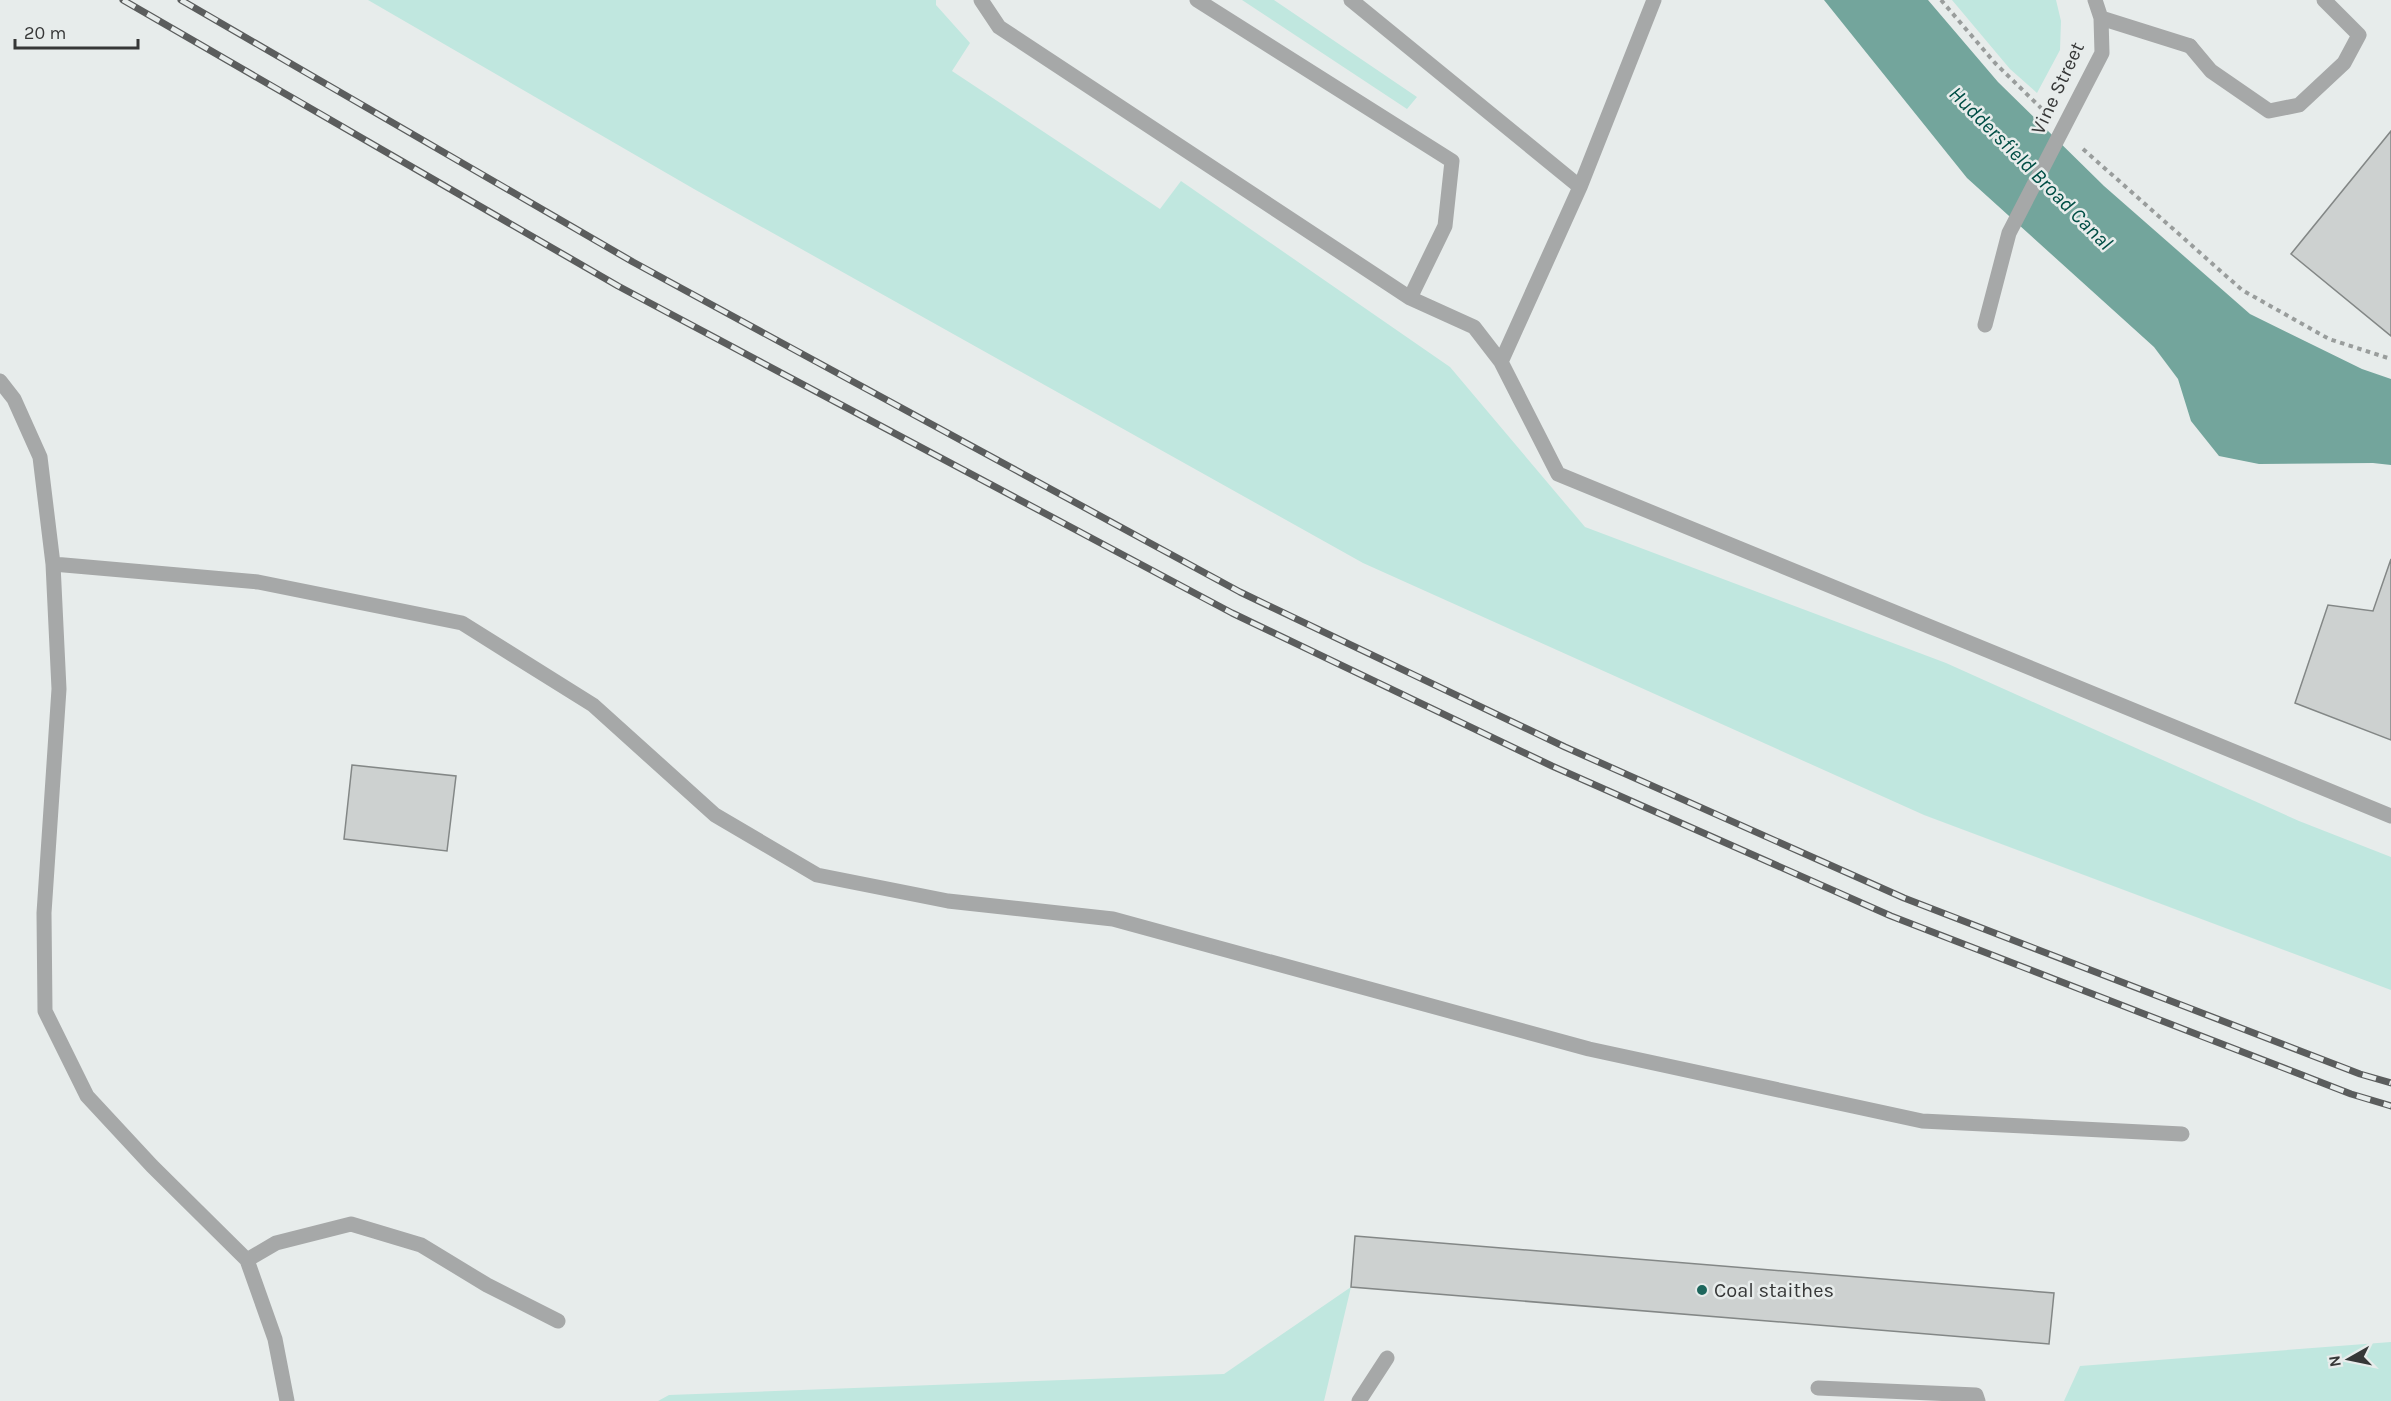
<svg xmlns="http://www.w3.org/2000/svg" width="2391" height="1401" viewBox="0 0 2391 1401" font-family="Karla,sans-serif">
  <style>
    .green { fill: #c0e7df }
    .water { fill: #73a59c }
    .building { fill: #cdd1d0; stroke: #838786; stroke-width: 1.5 }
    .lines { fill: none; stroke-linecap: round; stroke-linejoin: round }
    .path { stroke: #999d9c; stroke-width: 4; stroke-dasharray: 4.5 4.5; stroke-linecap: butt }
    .service { stroke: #a6a8a8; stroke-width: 15 }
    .minor { stroke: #a6a8a8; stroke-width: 15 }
    .rail-casing { stroke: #5b5d5d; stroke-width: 7 }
    .rail { stroke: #e7eceb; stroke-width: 4.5; stroke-dasharray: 14; stroke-linecap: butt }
    .poi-dot { fill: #1d665c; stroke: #e7eceb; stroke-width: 2 }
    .labels { text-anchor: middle; stroke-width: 5; stroke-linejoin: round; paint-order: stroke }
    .street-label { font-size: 20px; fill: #363737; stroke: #e7eceb }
    .poi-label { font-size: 20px; fill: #363737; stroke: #e7eceb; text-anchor: start }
    .water-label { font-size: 21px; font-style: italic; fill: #004e45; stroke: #e7eceb }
  </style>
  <rect width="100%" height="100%" fill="#e7eceb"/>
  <!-- green -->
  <path class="green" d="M368,0H936V5L970,43L952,71L1160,209L1181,181L1450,367L1585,527L1946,663L2299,821L2391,857V990L1924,815L1363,563L694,189Z
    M1242,0H1274L1417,97L1407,109Z
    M1952,0H2056L2061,21L2060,50L2037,93L2010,69Z
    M1351,1287L1324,1401H658L669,1395L1224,1374Z
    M2391,1342V1401H2064L2080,1366Z"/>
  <!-- water -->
  <path class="water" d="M1824,0H1928L1998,82L2104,186L2250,314L2362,369L2391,379V465L2373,463L2259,464L2219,456L2191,421L2178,379L2154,347L1967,178Z"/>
  <!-- building -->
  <path class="building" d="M2391,131V336L2291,254Z
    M2391,559V740L2295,703L2328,605L2373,611Z
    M352,765L456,776L447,851L344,839Z
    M1355,1236L2054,1293L2049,1344L1351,1287Z"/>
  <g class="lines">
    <!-- path -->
    <path class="path" d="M1941,0L1995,63L2041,108
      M2083,149L2242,290L2329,339L2391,359"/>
    <!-- service -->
    <path class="service" d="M981,0L999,27L1410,298L1474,327L1501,362L1558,474L2391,816
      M1197,0L1452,161L1445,226L1410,298
      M1351,0L1580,187
      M2190,46L2211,71L2269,111L2299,105L2344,63L2359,35L2324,0
      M1501,362L1580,187L1654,0
      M0,381L14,399L40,457L53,564L59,689L44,913L45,1011L87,1096L152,1166L247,1260L275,1339L287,1401
      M53,564L258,582L462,623L593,705L715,815L817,875L948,901L1113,919L1589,1049L1922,1121L2182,1134
      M247,1260L276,1243L351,1224L421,1245L487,1285L558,1321
      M1818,1388L1976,1395L1978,1401
      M1359,1401L1387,1358"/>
    <!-- minor -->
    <path class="minor" d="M2101,18L2190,46
      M1985,325L2009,233L2102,53L2101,18L2095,0"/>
    <!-- rail casing -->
    <g class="rail-casing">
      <path id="rail" d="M123,0L618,286L1232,613L1552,766L1891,916L2351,1094L2391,1106
        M181,0L633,262L1240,592L1565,747L1904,898L2360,1074L2391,1083"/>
    </g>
    <!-- rail -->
    <use href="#rail" class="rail"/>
  </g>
  <!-- markers -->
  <circle class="poi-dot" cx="1702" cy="1290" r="6"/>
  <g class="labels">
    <!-- street labels -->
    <g class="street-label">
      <text transform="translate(2057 88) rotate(-65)" y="7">Vine Street</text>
    </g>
    <!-- poi labels -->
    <g class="poi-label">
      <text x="1714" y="1297">Coal staithes</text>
    </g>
    <!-- water labels -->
    <g class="water-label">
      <text transform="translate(2031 168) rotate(45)" y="7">Huddersfield Broad Canal</text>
    </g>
  </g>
  <!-- north arrow -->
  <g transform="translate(2349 1359) rotate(261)" stroke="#e7eceb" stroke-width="4.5" paint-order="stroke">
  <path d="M0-4.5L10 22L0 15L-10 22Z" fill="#363737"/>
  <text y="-9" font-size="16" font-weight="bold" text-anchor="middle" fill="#363737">N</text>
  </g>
  <!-- scale -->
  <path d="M15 39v9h123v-9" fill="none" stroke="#363737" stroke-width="3"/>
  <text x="24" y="39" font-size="18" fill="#363737" stroke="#e7eceb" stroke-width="4.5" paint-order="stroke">20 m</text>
</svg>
